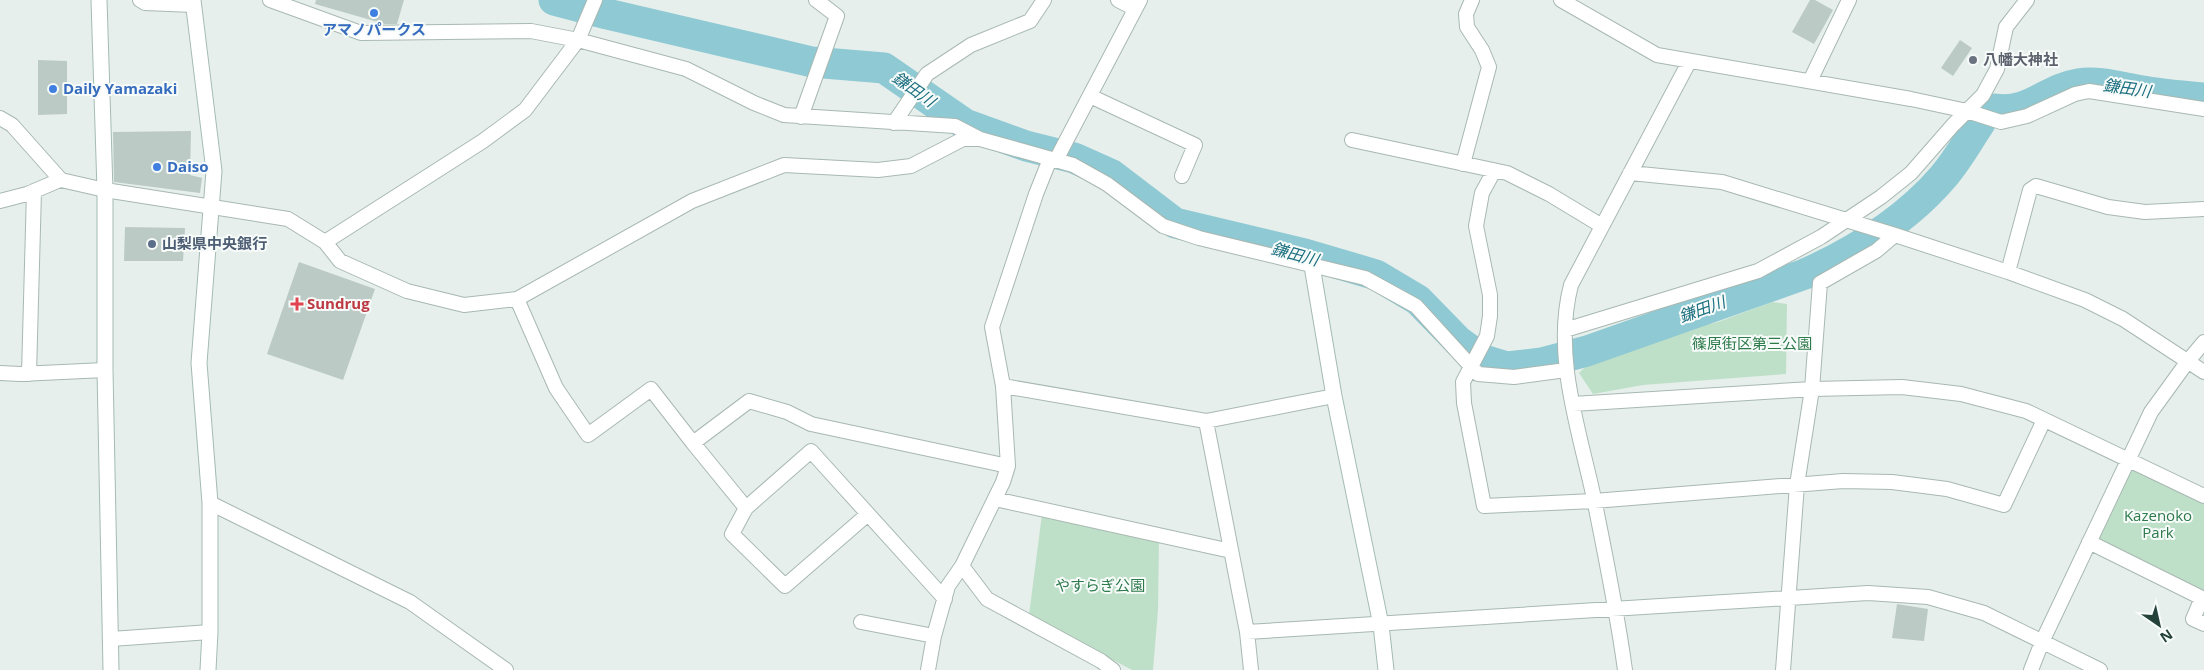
<svg xmlns="http://www.w3.org/2000/svg" width="2204" height="670" viewBox="0 0 2204 670" font-family="'Open Sans','Noto Sans JP',sans-serif">
  <style>
    .green { fill: #bfe0c8 }
    .lines { fill: none; stroke-linecap: round; stroke-linejoin: round }
    .river { stroke: #8ec9d4; stroke-width: 31 }
    .building { fill: #bbcac4 }
    .street-casing { stroke: #a8b8b2; stroke-width: 16 }
    .secondary-casing { stroke: #a4bbb3; stroke-width: 17 }
    .street { stroke: #fff; stroke-width: 14 }
    .secondary { stroke: #fff; stroke-width: 15 }
    .shop-dot { fill: #3f7fe0; stroke: #f7fbf9; stroke-width: 2 }
    .worship-dot { fill: #6b7280; stroke: #f7fbf9; stroke-width: 2 }
    .service-dot { fill: #5c6f8a; stroke: #f7fbf9; stroke-width: 2 }
    .health-dot { fill: #e0444e; stroke: #f7fbf9; stroke-width: 2 }
    .labels { text-anchor: middle; stroke-width: 4; stroke-linejoin: round; paint-order: stroke }
    .shop-label { font-size: 15px; font-weight: bold; fill: #366cbe; stroke: #f7fbf9; text-anchor: start }
    .worship-label { font-size: 15px; font-weight: bold; fill: #5b616d; stroke: #f7fbf9; text-anchor: start }
    .service-label { font-size: 15px; font-weight: bold; fill: #4e5e75; stroke: #f7fbf9; text-anchor: start }
    .health-label { font-size: 15px; font-weight: bold; fill: #be3a42; stroke: #f7fbf9; text-anchor: start }
    .park-label { font-size: 15px; fill: #2d7a4b; stroke: #f7fbf9 }
    .water-label { font-size: 16px; font-style: italic; fill: #1c6f80; stroke: #f7fbf9 }
  </style>
  <rect width="100%" height="100%" fill="#e6efeb"/>
  <!-- green -->
  <path class="green" d="M1772,302L1787,304L1786,374L1643,385L1593,394L1579,373L1596,357L1650,339L1718,322Z
    M2131,463L2204,499V597L2094,541Z
    M1042,514L1159,539L1158,610L1153,670H1132L1029,615Z"/>
  <g class="lines">
    <!-- river -->
    <path class="river" d="M554,0L607,14L812,62L884,68L965,124L1026,146L1074,158L1112,175L1175,223L1305,254L1376,275L1418,300L1458,341L1484,360L1507,367L1542,363L1587,351L1805,274C1856,251 1906,220 1943,177C1957,161 1968,141 1980,123
      M1995,109C2030,114 2046,89 2078,84C2099,80 2122,88 2143,91C2163,95 2183,96 2204,98"/>
  </g>
  <!-- building -->
  <path class="building" d="M316,0H404L397,24H385L315,4Z
    M1810,0H1815L1833,10L1814,44L1792,32Z
    M1960,40L1972,48L1953,76L1941,68Z
    M38,60L67,61V114L38,115Z
    M191,131L190,175L202,178L200,193L114,182L113,132Z
    M125,227L185,228L183,261H124Z
    M299,262L375,289L343,380L267,354Z
    M1897,604L1928,609L1924,641L1892,638Z"/>
  <g class="lines">
    <!-- street casing -->
    <g class="street-casing">
      <path id="street" d="M140,0L145,3L193,5
        M270,0L361,33L531,31L578,40L686,69L754,103L784,115L955,126L978,138
        M1118,0L1135,9
        M1561,0L1657,55L1911,99L1967,111L2001,122L2027,116L2075,94L2089,91L2204,109
        M1810,81L1849,0
        M1090,96L1195,145L1182,176
        M801,117L837,16L816,0
        M0,118L12,125L61,180L105,190L288,219L325,242L340,261L407,291L464,305L517,299L692,201L784,165L878,170L911,166L963,139H980L1073,165L1107,184L1163,226L1199,238L1365,278L1416,306L1478,374L1514,377L1566,370
        M894,123L927,74L971,45L1030,21L1044,0
        M1352,140L1507,173L1549,194L1602,226
        M1050,159L1036,194L992,327L1003,386L1008,466L1003,482L962,566L987,599L1101,661L1113,670
        M1056,160L1140,0
        M1463,164L1489,67L1482,50L1467,27L1466,14L1472,0
        M1494,171L1482,193L1476,226L1490,295V316L1487,336L1463,382L1464,403L1484,506L1594,501L1843,481L1892,482L1947,489L2004,505L2044,420
        M1630,173L1722,182L1895,235L2008,272L2085,300L2123,319L2204,372
        M0,201L27,194L60,180
        M325,242L483,141L525,110L578,40L595,0
        M2008,272L2030,190L2036,186L2108,207L2145,212L2204,209
        M517,299L556,388L588,435L651,389L693,443L749,401L787,412L811,424L1008,466
        M1565,330L1758,271L1821,237L1881,197L1911,173L1953,125L1983,95L1997,69L2006,27L2027,0
        M0,373L20,374L105,370
        M29,374L34,191
        M1003,386L1206,421L1334,396
        M1573,404L1812,389L1902,387L1961,394L2026,411L2204,496
        M1206,421L1247,632L1251,670
        M693,443L746,508L811,451L945,599
        M995,499L1231,551
        M210,503L410,602L506,670
        M746,508L732,534L785,586L868,514
        M2089,542L2202,598L2193,619L2204,624
        M861,622L934,636
        M1247,632L1868,593L1928,597L1984,613L2100,670
        M111,639L210,632
        M928,670L934,636L948,586L962,566
        M1625,670C1617,611 1605,553 1593,494C1578,426 1553,354 1571,285L1689,62
        M1783,670L1797,485L1812,389L1820,283L1876,251L1895,235
        M2031,670L2042,642L2151,412L2188,361L2204,342"/>
    </g>
    <!-- secondary casing -->
    <g class="secondary-casing">
      <path id="secondary" d="M99,0L105,190V370L111,670
        M193,0L214,171L199,363L210,503V632L208,670
        M1312,266L1334,396L1381,625L1386,670"/>
    </g>
    <!-- street -->
    <use href="#street" class="street"/>
    <!-- secondary -->
    <use href="#secondary" class="secondary"/>
  </g>
  <!-- markers -->
  <g class="shop-dot">
    <circle cx="374" cy="13" r="5"/>
    <circle cx="53" cy="89" r="5"/>
    <circle cx="157" cy="167" r="5"/>
  </g>
  <circle class="worship-dot" cx="1973" cy="60" r="5"/>
  <circle class="service-dot" cx="152" cy="244" r="5"/>
  <path class="health-dot" d="M294.5 296.5h5v5h5v5h-5v5h-5v-5h-5v-5h5z"/>
  <g class="labels">
    <!-- shop labels -->
    <g class="shop-label">
      <text x="374" y="35" text-anchor="middle">アマノパークス</text>
      <text x="63" y="94">Daily Yamazaki</text>
      <text x="167" y="172">Daiso</text>
    </g>
    <!-- worship labels -->
    <g class="worship-label">
      <text x="1983" y="65">八幡大神社</text>
    </g>
    <!-- service labels -->
    <g class="service-label">
      <text x="162" y="249">山梨県中央銀行</text>
    </g>
    <!-- health labels -->
    <g class="health-label">
      <text x="307" y="309">Sundrug</text>
    </g>
    <!-- park labels -->
    <g class="park-label">
      <text x="1752" y="349">篠原街区第三公園</text>
      <text x="2158" y="521">Kazenoko<tspan x="2158" dy="17">Park</tspan></text>
      <text x="1100" y="591">やすらぎ公園</text>
    </g>
    <!-- water labels -->
    <g class="water-label">
      <text transform="translate(2127 88) rotate(8)" y="6">鎌田川</text>
      <text transform="translate(914 89) rotate(35)" y="6">鎌田川</text>
      <text transform="translate(1295 254) rotate(15)" y="6">鎌田川</text>
      <text transform="translate(1702 309) rotate(-20)" y="6">鎌田川</text>
    </g>
  </g>
  <!-- north arrow -->
  <g transform="translate(2159 625) rotate(146)" stroke="#f7fbf9" stroke-width="4" paint-order="stroke">
  <path d="M0-4L9 19L0 12L-9 19Z" fill="#24423a"/>
  <text y="-8" font-size="14" font-weight="bold" text-anchor="middle" fill="#24423a">N</text>
  </g>
</svg>
